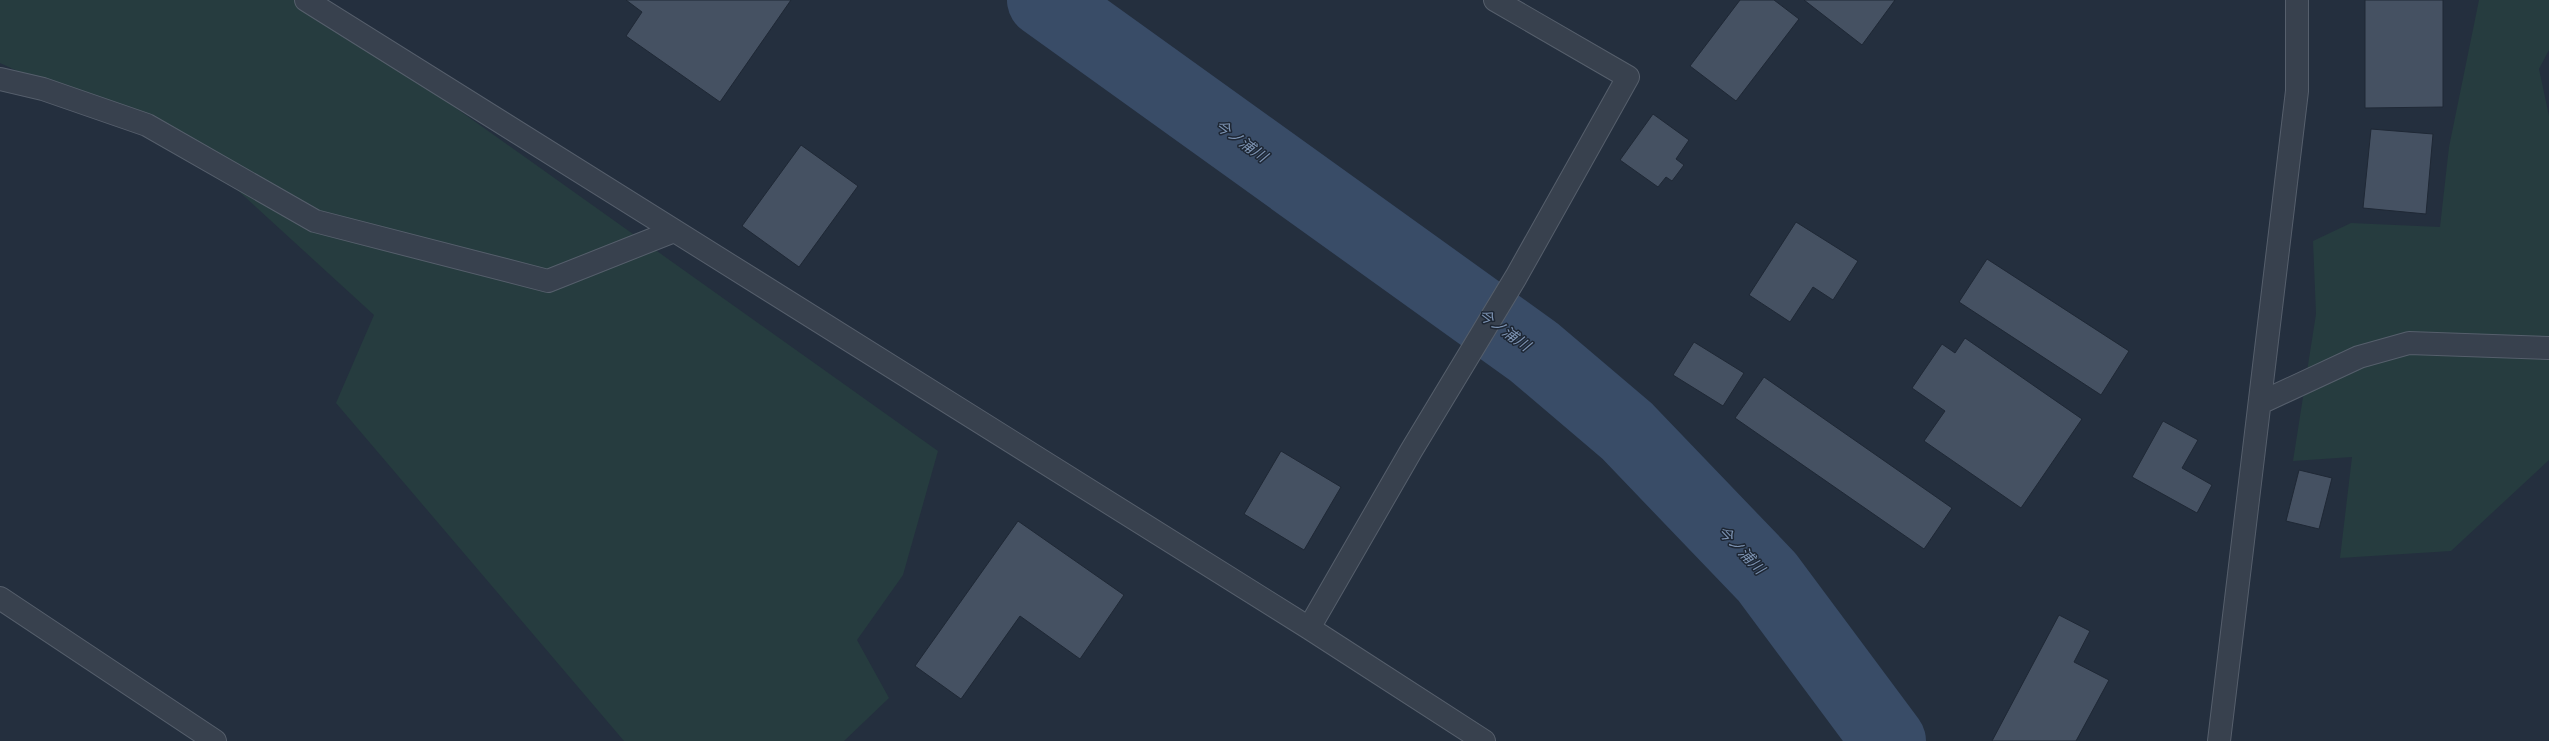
<svg xmlns="http://www.w3.org/2000/svg" width="2549" height="741" viewBox="0 0 2549 741" font-family="Lato,'Noto Sans JP',sans-serif">
  <style>
    .green { fill: #263c3f }
    .lines { fill: none; stroke-linecap: round; stroke-linejoin: round }
    .river { stroke: #394c67; stroke-width: 74 }
    .building { fill: #455162; stroke: #1f2835 }
    .minor-casing { stroke: #565f6c; stroke-width: 24 }
    .minor { stroke: #38414e; stroke-width: 22 }
    .labels { text-anchor: middle; stroke-width: 3; stroke-linejoin: round; paint-order: stroke }
    .water-label { font-size: 15px; font-style: italic; fill: #7c92b1; stroke: #1d2633 }
  </style>
  <rect width="100%" height="100%" fill="#242f3e"/>
  <!-- green -->
  <path class="green" d="M0,0H304L938,451L903,575L857,640L889,698L844,741H624L336,403L374,315L199,155L0,63Z
    M2479,0H2549V50L2539,69L2549,116V460L2451,551L2340,558L2352,457L2293,461L2316,314L2313,241L2351,223L2440,227L2449,147Z"/>
  <g class="lines">
    <!-- river -->
    <path class="river" d="M1044,0L1534,352L1627,431L1767,577L1889,741"/>
  </g>
  <!-- building -->
  <path class="building" d="M626,0H791L720,102L626,36L642,12Z
    M1740,0H1774L1799,19L1736,101L1690,66Z
    M1804,0H1895L1862,45Z
    M2365,0H2443V107L2365,108Z
    M1653,114L1689,140L1676,159L1684,165L1672,181L1666,177L1658,187L1620,160Z
    M2371,129L2433,134L2426,214L2363,208Z
    M801,145L858,186L799,267L742,226Z
    M1796,222L1858,261L1833,300L1813,287L1790,322L1749,295Z
    M1987,259L2129,351L2101,395L1959,302Z
    M1965,338L2082,419L2021,508L1924,441L1945,411L1912,388L1942,344L1955,353Z
    M1694,342L1744,373L1723,406L1673,375Z
    M1764,377L1952,508L1924,549L1735,418Z
    M2163,421L2198,440L2182,468L2212,485L2197,513L2132,477Z
    M1281,451L1341,487L1304,550L1244,514Z
    M2299,470L2332,478L2319,529L2286,521Z
    M1018,521L1124,595L1080,659L1020,616L961,699L915,666Z
    M2059,615L2090,631L2074,662L2109,680L2076,741H1992Z"/>
  <g class="lines">
    <!-- minor casing -->
    <g class="minor-casing">
      <path id="minor" d="M306,0L1309,628L1484,741
        M0,79L43,89L147,125L315,221L548,281L674,231
        M2260,403L2359,357L2409,343L2549,348
        M0,598L215,741
        M1309,628L1411,451L1516,277L1628,77L1495,0
        M2219,741L2297,91V0"/>
    </g>
    <!-- minor -->
    <use href="#minor" class="minor"/>
  </g>
  <g class="labels">
    <!-- water labels -->
    <g class="water-label">
      <text transform="translate(1241 141) rotate(36)" y="5">今ノ浦川</text>
      <text transform="translate(1504 330) rotate(36)" y="5">今ノ浦川</text>
      <text transform="translate(1741 550) rotate(46)" y="5">今ノ浦川</text>
    </g>
  </g>
</svg>
